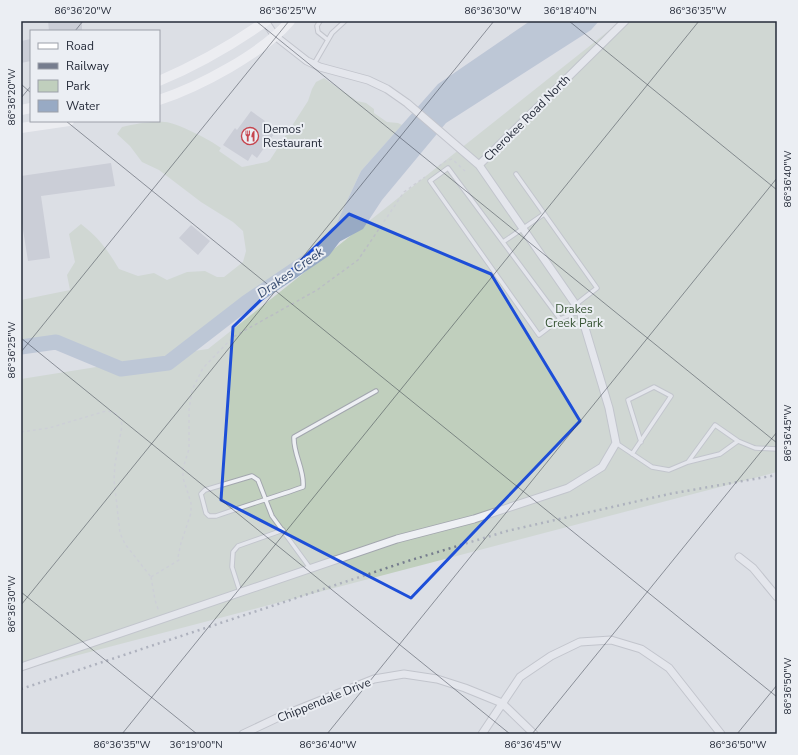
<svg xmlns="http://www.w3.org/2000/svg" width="798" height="755" viewBox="0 0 798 755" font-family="'Nunito Sans',sans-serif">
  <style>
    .green { fill: #c0cfbd }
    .water { fill: #98aac4 }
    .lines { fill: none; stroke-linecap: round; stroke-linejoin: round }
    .river { stroke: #98aac4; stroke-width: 15 }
    .building { fill: #b6bac5 }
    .lane-casing { stroke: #a2a6ae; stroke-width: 5.5 }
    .street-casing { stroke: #a2a6ae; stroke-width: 9 }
    .path { stroke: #babdc4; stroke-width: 1.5; stroke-dasharray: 3 3; stroke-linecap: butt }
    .lane { stroke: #eef0f4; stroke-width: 3.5 }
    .street { stroke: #eef0f4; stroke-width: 7 }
    .secondary { stroke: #fff; stroke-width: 10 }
    .rail { stroke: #767d8e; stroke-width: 2.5; stroke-dasharray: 2 4; stroke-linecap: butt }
    .marked { fill: none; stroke: #1d4ed8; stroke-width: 3; stroke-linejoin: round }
    .ticks { fill: none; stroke: #262c3a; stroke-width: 1; stroke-opacity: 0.45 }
    .labels { text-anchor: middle; stroke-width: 4; stroke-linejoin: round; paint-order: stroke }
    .street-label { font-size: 12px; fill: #262c3a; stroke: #ebeef3 }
    .poi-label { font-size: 12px; fill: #262c3a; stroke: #ebeef3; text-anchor: start }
    .park-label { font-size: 12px; fill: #385535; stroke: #ebeef3 }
    .water-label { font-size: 13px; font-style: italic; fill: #33486c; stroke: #ebeef3 }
    .neatline { fill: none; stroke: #262c3a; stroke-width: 1.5 }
    .ticks-label { font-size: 10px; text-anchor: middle; fill: #262c3a }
  </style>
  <rect width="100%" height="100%" fill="#dcdfe5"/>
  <!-- green -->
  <path class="green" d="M621,21H777V472L21,670V379L109,365L56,342L21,347V300L70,290L67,275L75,262L69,234L81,224C99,238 107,249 119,269L138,276L154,273L167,280L187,272L205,271L217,277H224L243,262L246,251L243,231L233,222L201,202L159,170L142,162L130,146L117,134L122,127C135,124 151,121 165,122C177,123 211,140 221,148L219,151L242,167L267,162L270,160L308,101L312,89L316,82L324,78L357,101L366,103L374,109V113L387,122L398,123L402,125L361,171L324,250L247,302L180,353L208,349Z"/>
  <!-- water -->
  <path class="water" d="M530,21H599L591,30L446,123L382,200L363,229L324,250L361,171L438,84Z"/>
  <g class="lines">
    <!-- river -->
    <path class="river" d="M21,347L56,342L121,369L168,363L247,302L324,250L336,234"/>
  </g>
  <!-- building -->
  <path class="building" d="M48,21H82V31H49Z
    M31,39V61L21,63V41Z
    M251,111L265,121L262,125L274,134L257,158L252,154L248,161L223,145L235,128L237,130Z
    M111,163L115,186L41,196L50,258L28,261L21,217V176Z
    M191,225L210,241L198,255L179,238Z"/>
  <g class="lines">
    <!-- lane casing -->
    <g class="lane-casing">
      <path id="lane" d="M320,21L317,26L318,32L328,40
        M314,64L332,33L345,21
        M516,174L597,288L575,305
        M503,242L544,214
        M560,319L448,168L430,181L539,335L560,319L580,311
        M738,441L755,448L777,449
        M616,443L652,467L669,470L688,462L715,425L738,441L720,454L688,462
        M632,454L671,396L654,387L628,400L641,442
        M310,568L272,516L258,480L252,476L205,490L201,494L206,513L209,516H216C245,506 274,497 303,487C305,470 293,454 294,437L376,391
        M240,592L232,567L233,552L238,546L283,530"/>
    </g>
    <!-- street casing -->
    <g class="street-casing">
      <path id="street" d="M479,165L625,21
        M739,557L753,568L777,597
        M21,667L397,539L474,519L568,488L602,467L616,443L609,408L580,311L479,165L407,103L387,89L368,80L320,67L307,61L275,36L265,21
        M243,734L279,717L374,679L404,674L437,679L465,688L502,703L534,734
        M482,734L520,677L551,656L580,642L611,640L641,649L669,668L721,734"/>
    </g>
    <!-- path -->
    <path class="path" d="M439,166L446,161L452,159L465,171
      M21,432L49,428L106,411C116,412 121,416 122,426L115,464L114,480L120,533L125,544L151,577
      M151,577L179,560L178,557L181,543L191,513V503L183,478V468L189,449V410L192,390L203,368L233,337L317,290L358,260L404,192L425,177
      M151,577L155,600L159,612"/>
    <!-- lane -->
    <use href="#lane" class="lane"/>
    <!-- street -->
    <use href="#street" class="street"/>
    <!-- secondary -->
    <path class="secondary" d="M159,81C197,65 232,45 266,21
      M159,100C199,87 263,53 290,21
      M21,110L31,108
      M21,128L69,121"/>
    <!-- rail -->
    <path class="rail" d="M21,689L408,561L507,531L669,494L777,475"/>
  </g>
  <!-- marked area -->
  <path d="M0 0H798V755H0ZM349,214L491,274L580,421L411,598L221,500L233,327Z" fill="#dcdfe5" fill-opacity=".55" fill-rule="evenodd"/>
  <path class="marked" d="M349,214L491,274L580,421L411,598L221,500L233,327Z"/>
  <!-- ticks -->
  <path class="ticks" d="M256,21L777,443M569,21L777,190M75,31L83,21M21,84L31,93M21,98L31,86M66,121L777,697M21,338L510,734M21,352L289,21M21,592L197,734M21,605L494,21M122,734L699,21M327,734L777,178M532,734L777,432M737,734L777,685"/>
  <!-- icons -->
  <defs>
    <g id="restaurant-ring" transform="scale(0.9)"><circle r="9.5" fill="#ebeef3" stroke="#c6454e" stroke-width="1.5"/><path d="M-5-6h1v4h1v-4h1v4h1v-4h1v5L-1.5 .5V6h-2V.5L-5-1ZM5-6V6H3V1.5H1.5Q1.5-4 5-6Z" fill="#c6454e"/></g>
  </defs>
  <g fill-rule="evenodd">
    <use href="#restaurant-ring" x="250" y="136"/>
  </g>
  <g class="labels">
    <!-- street labels -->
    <g class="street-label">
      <text transform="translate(527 118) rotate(-45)" y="4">Cherokee Road North</text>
      <text transform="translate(324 700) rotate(-22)" y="4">Chippendale Drive</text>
    </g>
    <!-- poi labels -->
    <g class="poi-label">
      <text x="263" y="133">Demos'<tspan x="263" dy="14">Restaurant</tspan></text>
    </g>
    <!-- park labels -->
    <g class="park-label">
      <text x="574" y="313">Drakes<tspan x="574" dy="14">Creek Park</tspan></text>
    </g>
    <!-- water labels -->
    <g class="water-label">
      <text transform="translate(290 272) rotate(-35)" y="5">Drakes Creek</text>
    </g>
  </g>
  <!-- border -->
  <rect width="798" height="755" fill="none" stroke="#ebeef3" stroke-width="44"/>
  <!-- legend -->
  <rect x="30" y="30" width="130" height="92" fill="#ebeef3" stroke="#9ca0a9"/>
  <rect x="38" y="43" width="20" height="6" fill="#ffffff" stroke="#9ca0a9"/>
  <text x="66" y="50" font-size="12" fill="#262c3a">Road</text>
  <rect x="38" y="63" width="20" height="6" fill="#767d8e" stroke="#9ca0a9"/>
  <text x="66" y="70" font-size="12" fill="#262c3a">Railway</text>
  <rect x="38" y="80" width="20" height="12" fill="#c0cfbd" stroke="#9ca0a9"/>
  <text x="66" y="90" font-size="12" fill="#262c3a">Park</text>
  <rect x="38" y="100" width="20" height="12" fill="#98aac4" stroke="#9ca0a9"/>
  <text x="66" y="110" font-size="12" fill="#262c3a">Water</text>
  <rect x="22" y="22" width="754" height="711" class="neatline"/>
  <g class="ticks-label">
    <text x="83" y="14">86°36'20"W</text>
    <text x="288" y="14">86°36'25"W</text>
    <text x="493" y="14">86°36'30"W</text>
    <text x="570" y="14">36°18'40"N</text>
    <text x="698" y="14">86°36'35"W</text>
    <text transform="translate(11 97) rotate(-90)" y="4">86°36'20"W</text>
    <text transform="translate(787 179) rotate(-90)" y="4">86°36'40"W</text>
    <text transform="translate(11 350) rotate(-90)" y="4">86°36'25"W</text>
    <text transform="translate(787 433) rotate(-90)" y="4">86°36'45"W</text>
    <text transform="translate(11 604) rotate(-90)" y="4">86°36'30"W</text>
    <text transform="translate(787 686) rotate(-90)" y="4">86°36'50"W</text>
    <text x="122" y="748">86°36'35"W</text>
    <text x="196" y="748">36°19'00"N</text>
    <text x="328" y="748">86°36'40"W</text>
    <text x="533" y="748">86°36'45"W</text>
    <text x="738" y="748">86°36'50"W</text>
  </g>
</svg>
